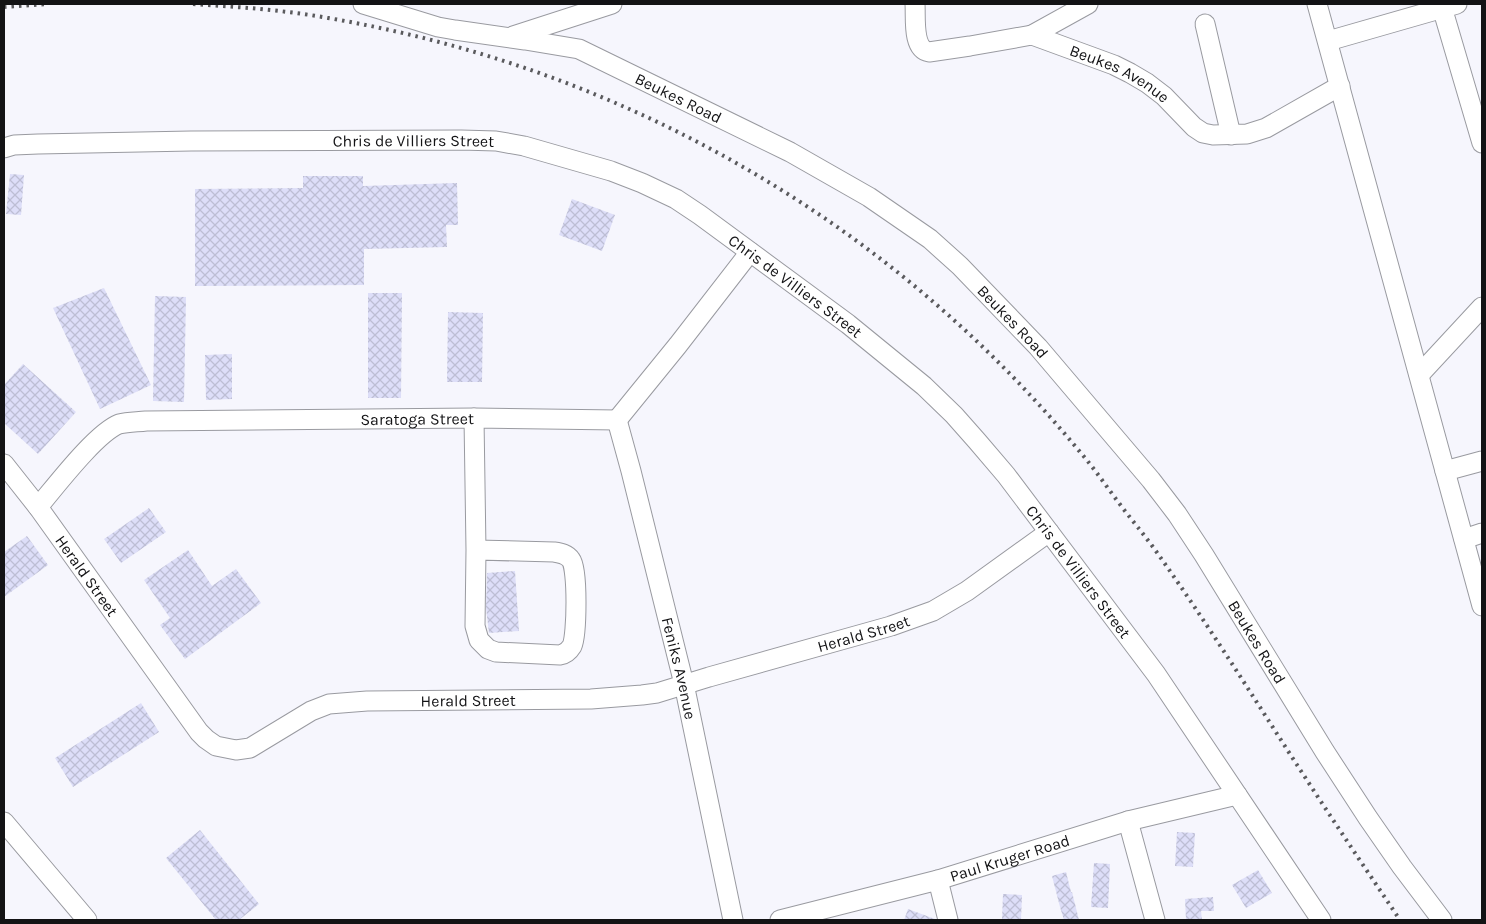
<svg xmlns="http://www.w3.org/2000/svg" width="1486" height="924" viewBox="0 0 1486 924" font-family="Karla,sans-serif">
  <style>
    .building { fill: url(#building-cross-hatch) }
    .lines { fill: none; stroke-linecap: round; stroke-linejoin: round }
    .minor-casing { stroke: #999aa0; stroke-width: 21 }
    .minor { stroke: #fff; stroke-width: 19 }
    .rail { stroke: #5a5a5d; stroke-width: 4; stroke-dasharray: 2.5 5; stroke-linecap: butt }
    .labels { text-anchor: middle; stroke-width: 4; stroke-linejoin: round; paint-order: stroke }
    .street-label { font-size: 16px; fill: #131315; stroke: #fff }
  </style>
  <defs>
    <pattern id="building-cross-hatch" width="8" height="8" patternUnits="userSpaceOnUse" patternTransform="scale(1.25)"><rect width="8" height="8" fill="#dddef8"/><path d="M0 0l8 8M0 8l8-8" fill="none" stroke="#bdbed4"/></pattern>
  </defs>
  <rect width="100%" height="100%" fill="#f6f6fd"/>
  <!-- building -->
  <path class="building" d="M10,174L24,175L21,215L6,214Z
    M303,176H363V186L457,183L458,225H446L447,247L364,249V285L195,286V189L303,188Z
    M572,199L615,215L602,251L559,235Z
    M104,288L151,385L100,409L53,308Z
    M368,293H402L401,398H368Z
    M155,296L186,297L184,402L153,401Z
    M448,312L483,313L482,382H447Z
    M232,354V399L206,400L205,355Z
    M23,364L76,412L38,454L4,423V385Z
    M149,508L166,532L121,563L104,539Z
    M27,536L48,565L4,597V552Z
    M188,550L212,586L236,569L261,603L185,659L160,625L170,618L144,580Z
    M515,571L519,631L489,633L486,608L487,573Z
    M141,703L159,732L73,787L55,758Z
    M200,830L259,904L239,920H216L166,858Z
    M1177,832L1195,833L1193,867L1175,866Z
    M1094,863L1110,864L1108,908L1091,907Z
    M1258,870L1272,893L1246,908L1232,885Z
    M1066,872L1071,892H1072L1079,920H1064L1060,907L1052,876Z
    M1003,894L1022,895L1021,920H1002Z
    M1213,897L1214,911H1201L1202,920H1186L1185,899Z
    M908,909L935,919V920H904Z"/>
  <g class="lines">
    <!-- minor casing -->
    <g class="minor-casing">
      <g id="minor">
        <path id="s1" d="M363,4L438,27L455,30L525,40L579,49L790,152L869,197L930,239L960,266L1038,347L1151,480L1177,514L1204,555L1325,752L1368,818L1402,867L1442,920"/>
        <path id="s2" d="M915,4C916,18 912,49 929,52L970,46L1032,35L1114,65L1130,73L1147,83L1164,96L1194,127L1203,133L1213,135L1247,134L1266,128L1340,86"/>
        <path d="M1317,4L1482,606"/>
        <path d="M1441,4L1482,143"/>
        <path d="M1205,24L1231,135"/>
        <path d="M1032,35L1088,4"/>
        <path d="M513,36L612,4"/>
        <path d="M1328,41L1457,4"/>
        <path id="s3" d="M4,148L14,145L38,144L191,141L461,140L496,141L524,146L611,171L642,183L676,199L700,215L848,324L924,386L954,415L977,441L1006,475L1156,674L1321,920"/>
        <path d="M1419,375L1482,307"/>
        <path d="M474,418L476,550L475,626L479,640L488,649L496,652L560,655C565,654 569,651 572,646C577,635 578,569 571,560C567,554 561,553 554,552L476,550"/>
        <path id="s4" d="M617,420L631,471L684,684L733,920"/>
        <path d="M617,420L678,345L750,252"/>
        <path id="s5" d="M4,464L38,507L199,732L206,739L216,746L236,750L250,748L311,711L329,704L367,701L591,699L642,695L657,693L709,677L891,626L933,611L967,591L1049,532"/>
        <path d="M1445,471L1482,461"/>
        <path id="s6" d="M38,507C55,487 96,433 119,424C128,422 138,422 146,421L474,418L617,420"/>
        <path d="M1464,539L1482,533"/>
        <path d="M1128,821L1155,920"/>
        <path d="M4,822L87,920"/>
        <path d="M938,880L948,920"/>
        <path id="s7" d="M780,920L938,880L1128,821L1237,795"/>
      </g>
    </g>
    <!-- minor -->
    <use href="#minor" class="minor"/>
    <!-- rail -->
    <path class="rail" d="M193,4C239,7 284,10 328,18C623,68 890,221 1080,452C1094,468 1106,486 1119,503C1130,518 1142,532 1153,547C1201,614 1245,684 1290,754C1326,810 1363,865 1400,920
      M4,7L47,4"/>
  </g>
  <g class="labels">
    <!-- street labels -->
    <g class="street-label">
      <text dy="6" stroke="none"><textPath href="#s2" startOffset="254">Beukes Avenue</textPath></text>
      <text dy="6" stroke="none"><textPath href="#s1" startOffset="332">Beukes Road</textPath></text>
      <text dy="6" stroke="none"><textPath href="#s3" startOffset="410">Chris de Villiers Street</textPath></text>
      <text dy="6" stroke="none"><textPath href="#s3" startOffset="830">Chris de Villiers Street</textPath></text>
      <text dy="6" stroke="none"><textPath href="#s1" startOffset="738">Beukes Road</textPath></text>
      <text dy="6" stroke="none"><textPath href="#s6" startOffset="415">Saratoga Street</textPath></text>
      <text dy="6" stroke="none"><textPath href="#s3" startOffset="1235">Chris de Villiers Street</textPath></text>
      <text dy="6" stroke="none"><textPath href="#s5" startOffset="139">Herald Street</textPath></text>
      <text dy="6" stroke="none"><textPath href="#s5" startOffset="1022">Herald Street</textPath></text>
      <text dy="6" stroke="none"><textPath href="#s1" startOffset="1142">Beukes Road</textPath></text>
      <text dy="6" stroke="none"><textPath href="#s4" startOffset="256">Feniks Avenue</textPath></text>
      <text dy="6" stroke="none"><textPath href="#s5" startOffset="618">Herald Street</textPath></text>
      <text dy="6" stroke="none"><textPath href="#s7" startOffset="238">Paul Kruger Road</textPath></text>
    </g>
  </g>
  <!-- border -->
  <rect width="1486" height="924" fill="none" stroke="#131315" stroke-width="10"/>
</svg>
